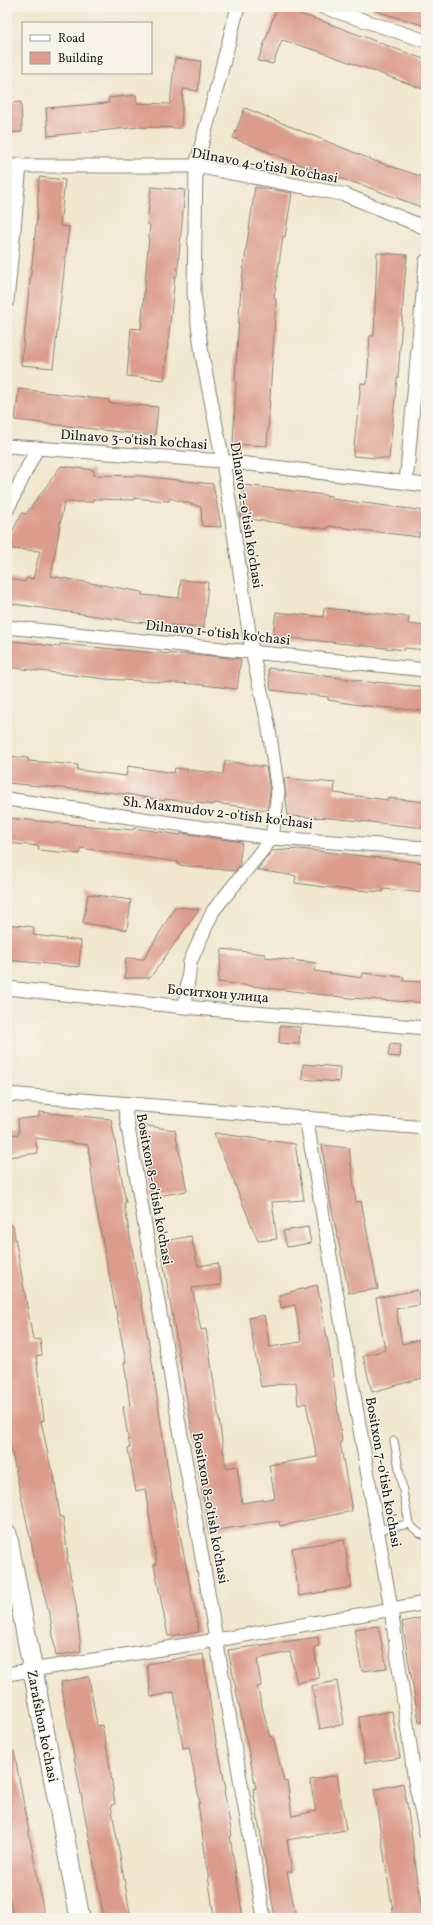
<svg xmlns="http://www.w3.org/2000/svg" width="433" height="1925" viewBox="0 0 433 1925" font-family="Vollkorn,serif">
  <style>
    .building { fill: #dc9c8c }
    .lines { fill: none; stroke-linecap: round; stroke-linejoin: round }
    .lane-casing { stroke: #868276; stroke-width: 9 }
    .street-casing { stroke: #868276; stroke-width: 15 }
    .secondary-casing { stroke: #868276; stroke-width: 21 }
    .lane { stroke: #fff; stroke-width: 7 }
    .street { stroke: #fff; stroke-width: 13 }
    .secondary { stroke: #fff; stroke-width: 19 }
    .labels { text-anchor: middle; stroke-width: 3; stroke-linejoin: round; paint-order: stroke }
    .street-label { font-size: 14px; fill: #1c1c1c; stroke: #f7f3e8 }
  </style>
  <rect width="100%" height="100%" fill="#f7f3e8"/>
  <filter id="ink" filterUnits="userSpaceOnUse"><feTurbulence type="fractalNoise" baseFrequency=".025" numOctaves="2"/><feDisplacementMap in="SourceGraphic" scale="8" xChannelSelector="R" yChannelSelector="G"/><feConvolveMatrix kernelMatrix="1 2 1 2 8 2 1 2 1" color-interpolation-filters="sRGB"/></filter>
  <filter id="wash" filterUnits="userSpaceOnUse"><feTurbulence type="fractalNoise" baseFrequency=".012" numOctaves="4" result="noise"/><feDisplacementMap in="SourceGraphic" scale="16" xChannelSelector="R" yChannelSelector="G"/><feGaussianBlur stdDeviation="0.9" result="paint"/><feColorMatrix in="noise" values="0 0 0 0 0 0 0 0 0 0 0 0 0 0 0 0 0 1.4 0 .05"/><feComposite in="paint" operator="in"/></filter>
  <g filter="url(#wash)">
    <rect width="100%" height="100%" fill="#f1e7cf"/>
    <g id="blocks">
      <!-- building -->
      <path class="building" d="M277,7L322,21L426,60V90L318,51L282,40L273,64L258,61Z
        M373,7H426V26L373,10Z
        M175,58L201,61L198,91L183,89L181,128L139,127L48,136L46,108L109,103L108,98L136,95L137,103L170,104Z
        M21,102L22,132L7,133V103Z
        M245,108L375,161L426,178V209L365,186L322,173L233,138Z
        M39,177L65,180L60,226L69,227L53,368L21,365L37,217Z
        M151,187L185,190L177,276H175L164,380L127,376L131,328L141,329L150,225L147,224Z
        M255,187L292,193L285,237L283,236L274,298L276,299L267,446L233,444L236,382L235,381L241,286Z
        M377,253L407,255L404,288L398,378H397L389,459L353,456L361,383L367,384L370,336H374Z
        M19,389L109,400V403L158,407L155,436L15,420Z
        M61,466L94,470V475L141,476L213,484L221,527L202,526L201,507L170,498L169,501L134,498V500L93,499V502H64L51,576L142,592V595L179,598L181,580L208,582L204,628L137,622L7,603V578L25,582L26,578L33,579L40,551L13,549L7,546V542L22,513L26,514Z
        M244,485L332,496V499L426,511V533L419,532V537L328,526V529L240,518Z
        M324,608L409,617L408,624L426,626V650L405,648L404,650L273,636L276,612L323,617Z
        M7,640L59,647L60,644L156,653L202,655L241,659L237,689L194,684L106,679L7,667Z
        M268,668L376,683V682L426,687V711L366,706L328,700V697L271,690Z
        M7,756L28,758V761L78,765L77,770L126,776L128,766L174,773L175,768L223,774L225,761L266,767L270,791L267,810L214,803V805L165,799V801L126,794L7,783Z
        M284,778L335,783L334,793L388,800V798L426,802V828L331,818L288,816Z
        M7,818L133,830L134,828L181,835V833L242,842L239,866L235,871L178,865V862L80,848V854L38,850L39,846L7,843Z
        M299,849L426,863V893L383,889V892L339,889L295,883L296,876L257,870L272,851Z
        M88,894L131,900L127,930L83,923Z
        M175,907L199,909L150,978H125L126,958L144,959Z
        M7,924L34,927L33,935L81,941L79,967L7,960Z
        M222,949L265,954V957L316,963L314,971L362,978L363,973L404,977L403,981L426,982V1003L350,998L218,982Z
        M280,1026L300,1027L299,1044L279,1043Z
        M390,1044L401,1045L400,1057L388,1056Z
        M303,1064L340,1067L339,1082L302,1079Z
        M39,1112L111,1119L121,1174L126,1203H124L150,1350L170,1484L199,1632L168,1636L154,1564H157L145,1489L136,1491L128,1449L130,1448L123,1407L130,1406L124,1362H126L96,1207L88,1145L35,1138L38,1153L9,1157L7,1135L19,1134L18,1119L39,1117Z
        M141,1125L175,1130L187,1191L152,1197Z
        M214,1133L295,1144L304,1200L272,1202L277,1239L258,1241Z
        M322,1145L349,1148L356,1202L361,1201L378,1289L349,1293L330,1200Z
        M7,1226H13L33,1340L40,1339L42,1355L36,1356L44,1420L41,1421L51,1469H53L60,1517H63L68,1558H67L76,1605L81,1651L56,1656L49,1608H48L36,1565L8,1434Z
        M308,1227L311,1243L287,1247L283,1231Z
        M191,1236L198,1266L218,1263L221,1285L192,1288L201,1330L206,1329L226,1468L237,1466L242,1503L275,1498L269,1465L317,1457L306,1403L298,1405L296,1382L261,1387L249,1318L264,1315L270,1347L301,1342L295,1305L281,1308L279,1295L317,1285L329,1348L342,1441L340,1442L352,1511L280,1526L279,1521L209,1531L160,1242Z
        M418,1290L420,1305L396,1309L402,1344L426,1338V1377L372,1392L363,1356L385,1350L376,1298Z
        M344,1540L352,1587L299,1596L292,1548Z
        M426,1617V1721L419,1722L402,1622Z
        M378,1626L387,1668L362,1671L354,1629Z
        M318,1637L319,1646L314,1647L319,1678L297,1683L290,1652L257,1659L261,1686L257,1687L270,1737L273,1736L284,1782L287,1781L292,1816L316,1811L310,1780L337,1775L346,1830L287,1840L292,1872H287L296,1917L275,1918L253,1789L256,1788L228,1650Z
        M203,1654L217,1749H218L226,1789L224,1790L232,1836L230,1837L243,1918H214L198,1803H200L189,1747L183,1748L174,1692L151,1697L147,1664Z
        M89,1677L97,1726L102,1725L109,1761L115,1804L111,1805L131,1918H104L68,1724L61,1682Z
        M337,1681L344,1724L320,1729L312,1686Z
        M392,1711L400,1758L365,1763L359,1717Z
        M7,1751H14L44,1914L22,1918H13L7,1884Z
        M403,1783L407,1804L423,1918H394L374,1790Z"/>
    </g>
  </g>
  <g filter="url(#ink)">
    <use href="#blocks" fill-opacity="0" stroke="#868276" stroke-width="1"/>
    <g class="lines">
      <!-- lane casing -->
      <g class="lane-casing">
        <path id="lane" d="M394,1441L409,1524
          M377,1530L409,1524L419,1533L426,1535"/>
      </g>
      <!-- street casing -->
      <g class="street-casing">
        <path id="street" d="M323,7L426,41
          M7,166H196L346,195L426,228
          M7,301L20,165
          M7,446L223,461L426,485
          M406,483L426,261
          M7,510L37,448
          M7,627L426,670
          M7,799L272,838L426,848
          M7,988L185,1007L426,1028
          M185,1007L190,962L213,911L272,838L278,792L268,723L252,651L223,461L202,355L194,293L196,166L238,7
          M7,1094L426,1128
          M124,1104L264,1918
          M306,1117L391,1609L415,1782L426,1833
          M7,1674L217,1640L426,1603"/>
      </g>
      <!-- secondary casing -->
      <g class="secondary-casing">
        <path id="secondary" d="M7,1534L80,1918"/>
      </g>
      <!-- lane -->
      <use href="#lane" class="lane"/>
      <!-- street -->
      <use href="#street" class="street"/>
      <!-- secondary -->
      <use href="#secondary" class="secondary"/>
    </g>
  </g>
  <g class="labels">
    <!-- street labels -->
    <g class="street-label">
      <text transform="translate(265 165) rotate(10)" y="5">Dilnavo 4-o'tish ko'chasi</text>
      <text transform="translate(134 439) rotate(4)" y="5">Dilnavo 3-o'tish ko'chasi</text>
      <text transform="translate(247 515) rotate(81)" y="5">Dilnavo 2-o'tish ko'chasi</text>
      <text transform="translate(218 632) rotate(6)" y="5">Dilnavo 1-o'tish ko'chasi</text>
      <text transform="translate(218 812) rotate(7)" y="5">Sh. Maxmudov 2-o'tish ko'chasi</text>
      <text transform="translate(218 993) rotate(5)" y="5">Боситхон улица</text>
      <text transform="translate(155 1189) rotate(80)" y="5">Bositxon 8-o'tish ko'chasi</text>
      <text transform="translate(384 1472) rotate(80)" y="5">Bositxon 7-o'tish ko'chasi</text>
      <text transform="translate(211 1508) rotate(80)" y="5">Bositxon 8-o'tish ko'chasi</text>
      <text transform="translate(43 1726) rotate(79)" y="5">Zarafshon ko'chasi</text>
    </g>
  </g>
  <!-- margin -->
  <rect width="433" height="1925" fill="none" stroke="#f7f3e8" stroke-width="24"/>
  <!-- legend -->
  <rect x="22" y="22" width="130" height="52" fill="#f7f3e8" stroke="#9f9d96"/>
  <rect x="30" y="35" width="20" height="6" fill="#ffffff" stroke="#9f9d96"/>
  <text x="58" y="42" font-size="12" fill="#1c1c1c">Road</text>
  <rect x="30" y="52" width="20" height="12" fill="#dc9c8c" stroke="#9f9d96"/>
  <text x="58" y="62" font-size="12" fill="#1c1c1c">Building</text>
</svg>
